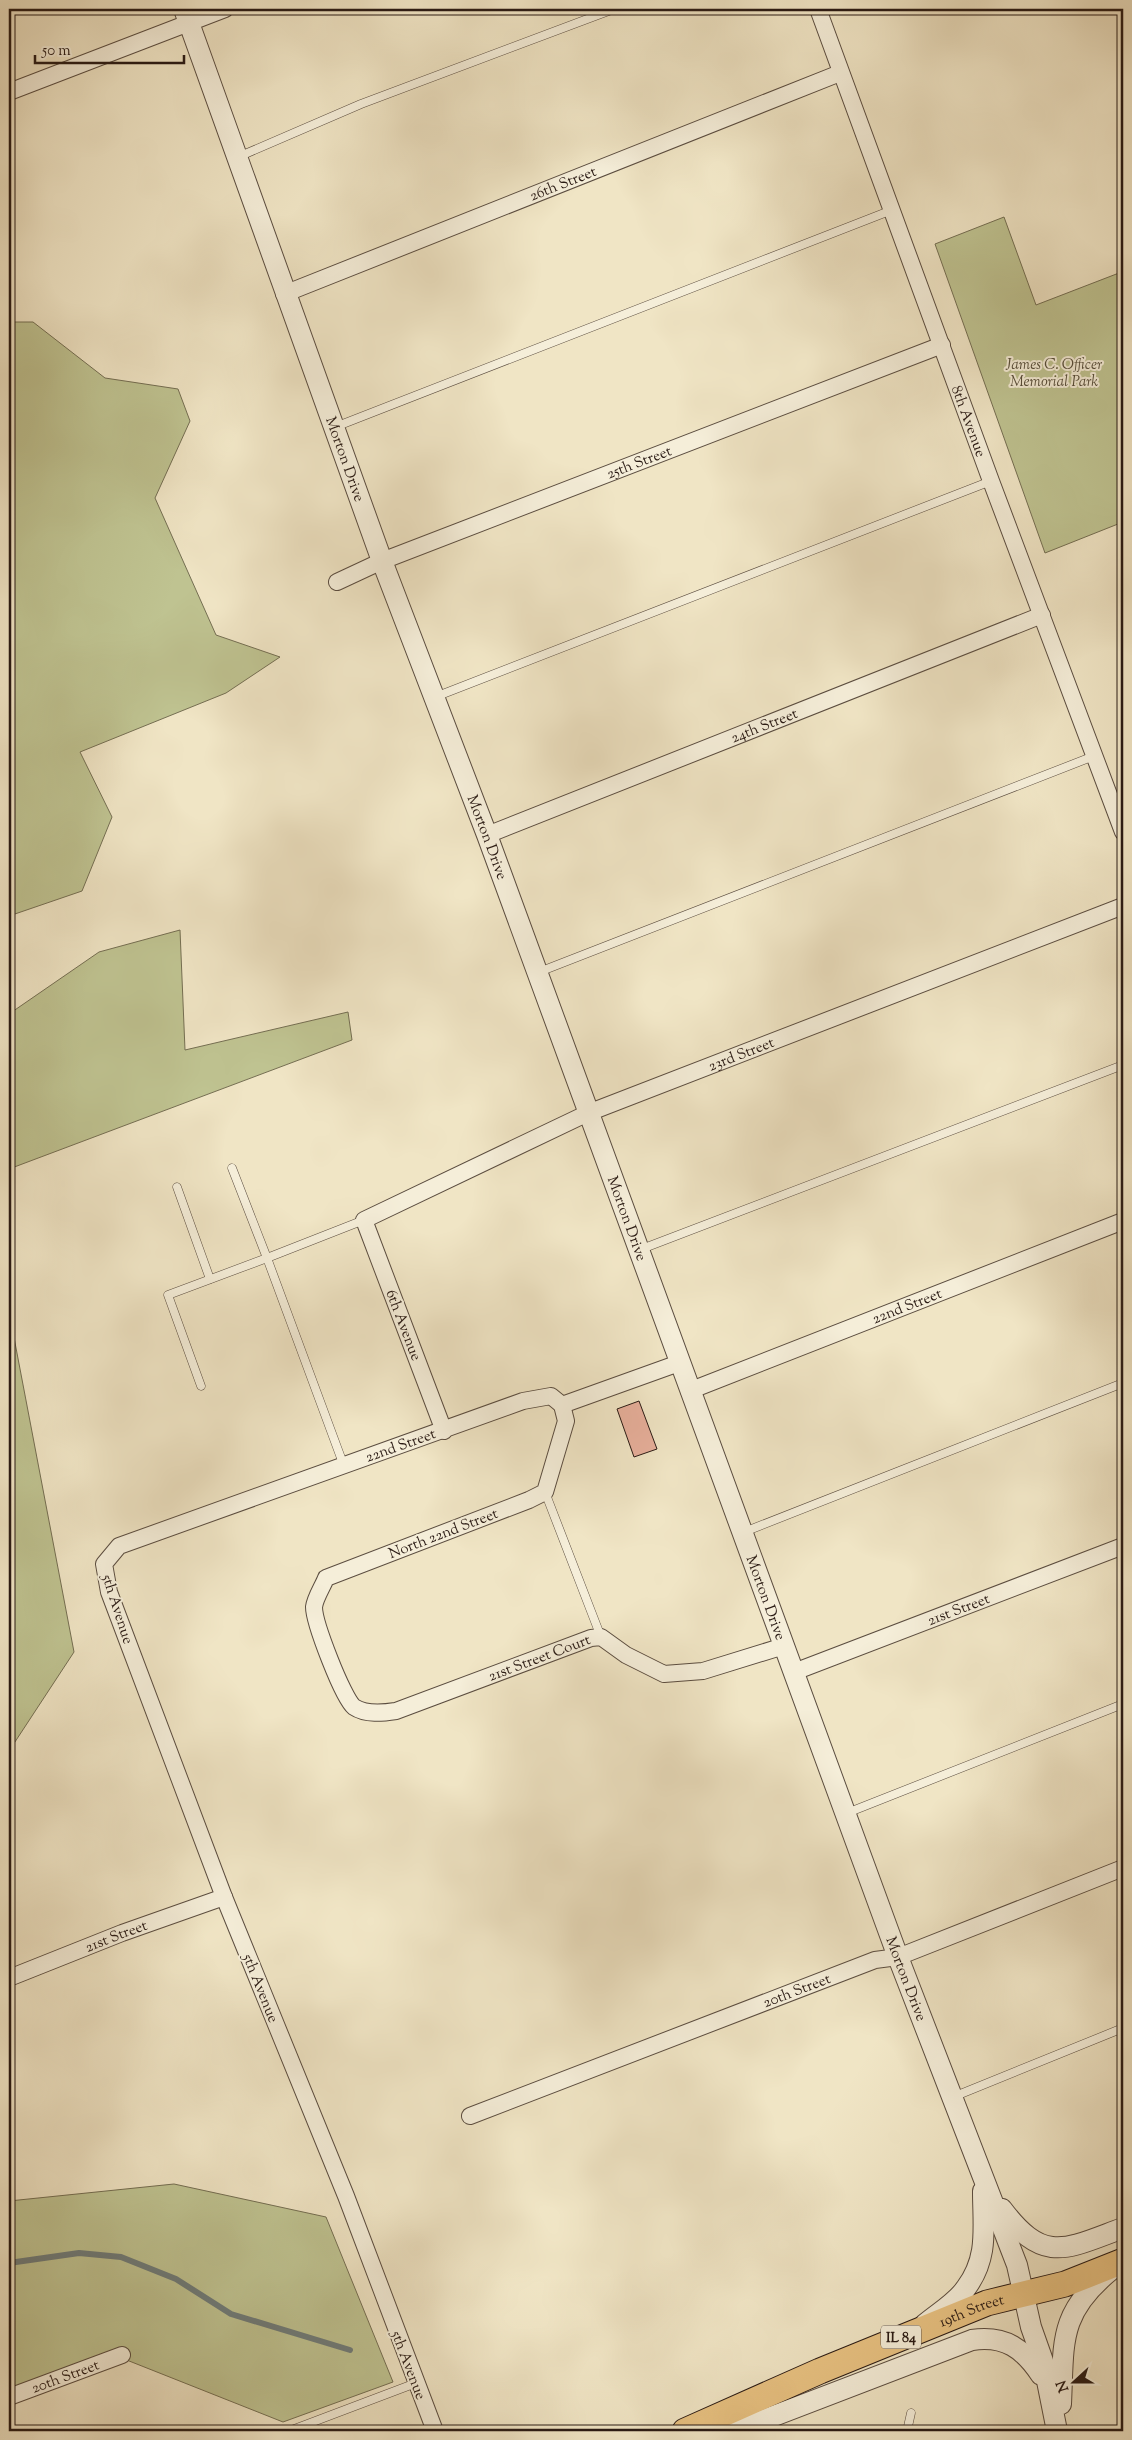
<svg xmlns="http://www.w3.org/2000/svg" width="1132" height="2440" viewBox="0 0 1132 2440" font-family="'Sorts Mill Goudy',serif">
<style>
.green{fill:#bfc391;stroke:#746e52}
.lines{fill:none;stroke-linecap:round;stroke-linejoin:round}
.stream{stroke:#6f7c7a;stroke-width:6}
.building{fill:#e7af9b;stroke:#291a14}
.service-casing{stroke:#5b4d40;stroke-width:9}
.minor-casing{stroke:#5b4d40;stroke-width:18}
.tertiary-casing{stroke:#5b4d40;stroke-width:22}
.primary-casing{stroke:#291a14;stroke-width:27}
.service{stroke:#f5eed9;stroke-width:8}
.minor{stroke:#f5eed9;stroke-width:16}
.tertiary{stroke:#f5eed9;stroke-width:20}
.primary{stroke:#e8c282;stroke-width:25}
.labels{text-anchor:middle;stroke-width:4;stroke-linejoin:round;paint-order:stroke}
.shield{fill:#f5eed9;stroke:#665a4f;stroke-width:1}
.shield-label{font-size:14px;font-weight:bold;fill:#291a14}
.street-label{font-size:15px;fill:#291a14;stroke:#f5eed9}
.park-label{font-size:15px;font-style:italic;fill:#564d3a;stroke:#f5eed9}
</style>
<rect width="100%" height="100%" fill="#f0e5c5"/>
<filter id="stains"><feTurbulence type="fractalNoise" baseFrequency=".004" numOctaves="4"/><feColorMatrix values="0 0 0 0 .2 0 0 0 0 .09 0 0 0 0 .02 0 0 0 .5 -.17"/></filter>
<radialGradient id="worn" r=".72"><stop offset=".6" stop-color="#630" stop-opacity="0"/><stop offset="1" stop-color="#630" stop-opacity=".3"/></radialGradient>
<g class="green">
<polygon points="1004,217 1036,305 1119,273 1123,284 1123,522 1045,553 935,244"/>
<polygon points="9,322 33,322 105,378 178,389 190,421 155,498 216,635 280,657 226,693 80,752 112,817 82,891 9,916"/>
<polygon points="180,930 185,1050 348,1012 352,1040 9,1169 9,1014 99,952"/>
<polygon points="9,1295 12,1327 74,1652 9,1751"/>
<polygon points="174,2184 326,2217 393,2382 283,2422 109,2353 9,2389 9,2201"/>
</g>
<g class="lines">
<polyline class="stream" points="9,2263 79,2253 121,2257 176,2279 231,2314 350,2350"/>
</g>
<polygon class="building" points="639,1401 657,1449 634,1457 617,1409"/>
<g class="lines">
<defs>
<g id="service">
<polyline points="238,157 361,104 614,9"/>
<polyline points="335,427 892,210"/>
<polyline points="435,697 991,481"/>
<polyline points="539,972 1094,756"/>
<polyline points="177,1187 210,1279"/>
<polyline points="639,1250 1123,1065"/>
<polyline points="201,1386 168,1295 267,1258 232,1168"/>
<polyline points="344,1466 267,1258 364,1220"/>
<polyline points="545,1492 601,1637"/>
<polyline points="744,1532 1123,1383"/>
<polyline points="847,1813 1123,1704"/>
<polyline points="953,2097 1123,2028"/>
<polyline points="289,2431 416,2383"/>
<polyline points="907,2431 911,2413"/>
</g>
<g id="minor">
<path id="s1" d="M 818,9 L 991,481 L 1123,832"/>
<polyline points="9,92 225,9"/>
<path id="s2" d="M 284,294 L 840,73"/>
<path id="s3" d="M 337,582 L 382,561 L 942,345"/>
<path id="s4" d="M 487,835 L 1042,615"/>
<path id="s5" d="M 689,1391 L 1123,1221"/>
<path id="s6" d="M 562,1405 L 566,1421 L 545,1492 L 529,1500 L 326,1578 C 323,1586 315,1598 314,1607 C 314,1623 343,1698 354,1707 C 366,1715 383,1713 396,1711 L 591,1638 L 601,1637 L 626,1655 L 664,1674 L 703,1671 L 784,1646"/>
<path id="s7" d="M 444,1431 L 364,1220 L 588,1113 L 1123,906"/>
<path id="s8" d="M 794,1672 L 1123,1546"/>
<path id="s9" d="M 9,1978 L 122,1933 L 224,1897"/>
<path id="s10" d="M 470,2116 L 875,1960 L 898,1957 L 1123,1868"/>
<path id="s11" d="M 9,2397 L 122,2355"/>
<path id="s12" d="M 435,2431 L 346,2196 L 224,1897 L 109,1592 L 104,1564 L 119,1546 L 523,1401 L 551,1396 L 562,1405 L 679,1363"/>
</g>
<g id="tertiary">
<path id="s13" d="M 184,9 L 382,561 L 487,835 L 898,1957 L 1017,2265 L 1031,2327 L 1043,2361 L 1057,2431"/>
<path d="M 1002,2209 C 1044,2265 1066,2249 1123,2228"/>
<path d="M 925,2324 C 938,2313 957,2302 966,2288 C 989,2257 983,2228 983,2191"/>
<path d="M 1061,2404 C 1064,2342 1058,2313 1111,2270"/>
<path d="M 702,2427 L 758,2422 L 972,2340 C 1005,2335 1024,2349 1041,2375"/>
</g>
<g id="primary">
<path id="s14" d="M 685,2431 L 820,2371 L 987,2303 L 1065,2284 L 1123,2261"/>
</g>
</defs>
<use href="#service" class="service-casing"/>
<use href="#minor" class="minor-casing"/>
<use href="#tertiary" class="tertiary-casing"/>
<use href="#primary" class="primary-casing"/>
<use href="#service" class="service"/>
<use href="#minor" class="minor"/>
<use href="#tertiary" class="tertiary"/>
<use href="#primary" class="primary"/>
</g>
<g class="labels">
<rect class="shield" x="881" y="2325.5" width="40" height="23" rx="4"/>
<g class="shield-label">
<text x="901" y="2342">IL 84</text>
</g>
<g class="street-label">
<text dy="5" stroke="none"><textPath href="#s2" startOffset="300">26th Street</textPath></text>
<text dy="5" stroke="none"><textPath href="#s1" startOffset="439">8th Avenue</textPath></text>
<text dy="5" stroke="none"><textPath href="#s13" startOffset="478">Morton Drive</textPath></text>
<text dy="5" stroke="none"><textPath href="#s3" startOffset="325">25th Street</textPath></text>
<text dy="5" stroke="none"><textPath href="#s4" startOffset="298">24th Street</textPath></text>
<text dy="5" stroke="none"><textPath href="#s13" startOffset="882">Morton Drive</textPath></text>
<text dy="5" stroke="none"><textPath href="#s7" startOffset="638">23rd Street</textPath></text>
<text dy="5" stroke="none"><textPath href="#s13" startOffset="1288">Morton Drive</textPath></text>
<text dy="5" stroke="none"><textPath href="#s5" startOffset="234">22nd Street</textPath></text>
<text transform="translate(404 1325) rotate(69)" y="5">6th Avenue</text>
<text dy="5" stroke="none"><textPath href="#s12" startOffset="1251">22nd Street</textPath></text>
<text transform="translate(443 1533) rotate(-21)" y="5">North 22nd Street</text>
<text dy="5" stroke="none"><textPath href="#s13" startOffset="1692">Morton Drive</textPath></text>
<text transform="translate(118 1609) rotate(72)" y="5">5th Avenue</text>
<text dy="5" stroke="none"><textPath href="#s8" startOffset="176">21st Street</textPath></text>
<text dy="5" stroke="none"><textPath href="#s6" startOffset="662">21st Street Court</textPath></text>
<text dy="5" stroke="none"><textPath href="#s9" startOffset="115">21st Street</textPath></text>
<text dy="5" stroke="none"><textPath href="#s13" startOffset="2098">Morton Drive</textPath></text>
<text transform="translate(261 1988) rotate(68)" y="5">5th Avenue</text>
<text dy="5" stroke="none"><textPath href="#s10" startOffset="350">20th Street</textPath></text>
<text dy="5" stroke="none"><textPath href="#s14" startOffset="311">19th Street</textPath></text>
<text transform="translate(409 2365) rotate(69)" y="5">5th Avenue</text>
<text dy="5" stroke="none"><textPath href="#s11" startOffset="60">20th Street</textPath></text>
</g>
<g class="park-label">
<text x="1054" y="369">James C. Officer<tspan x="1054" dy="17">Memorial Park</tspan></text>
</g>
</g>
<rect width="1132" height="2440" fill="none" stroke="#f0e5c5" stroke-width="30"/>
<rect x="10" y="10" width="1112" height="2420" fill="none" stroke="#291a14" stroke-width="2.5"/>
<rect x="15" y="15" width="1102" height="2410" fill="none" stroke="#291a14"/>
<g transform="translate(1074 2382) rotate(249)" stroke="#f5eed9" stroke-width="4" paint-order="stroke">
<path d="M0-4L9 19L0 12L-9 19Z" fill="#291a14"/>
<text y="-8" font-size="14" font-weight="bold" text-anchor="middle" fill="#291a14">N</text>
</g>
<path d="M35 55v8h149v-8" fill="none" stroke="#291a14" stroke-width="2.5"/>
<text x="42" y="55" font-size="15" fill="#291a14" stroke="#f5eed9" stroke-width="4" paint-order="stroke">50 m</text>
<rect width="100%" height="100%" filter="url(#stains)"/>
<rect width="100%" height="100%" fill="url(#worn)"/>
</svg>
